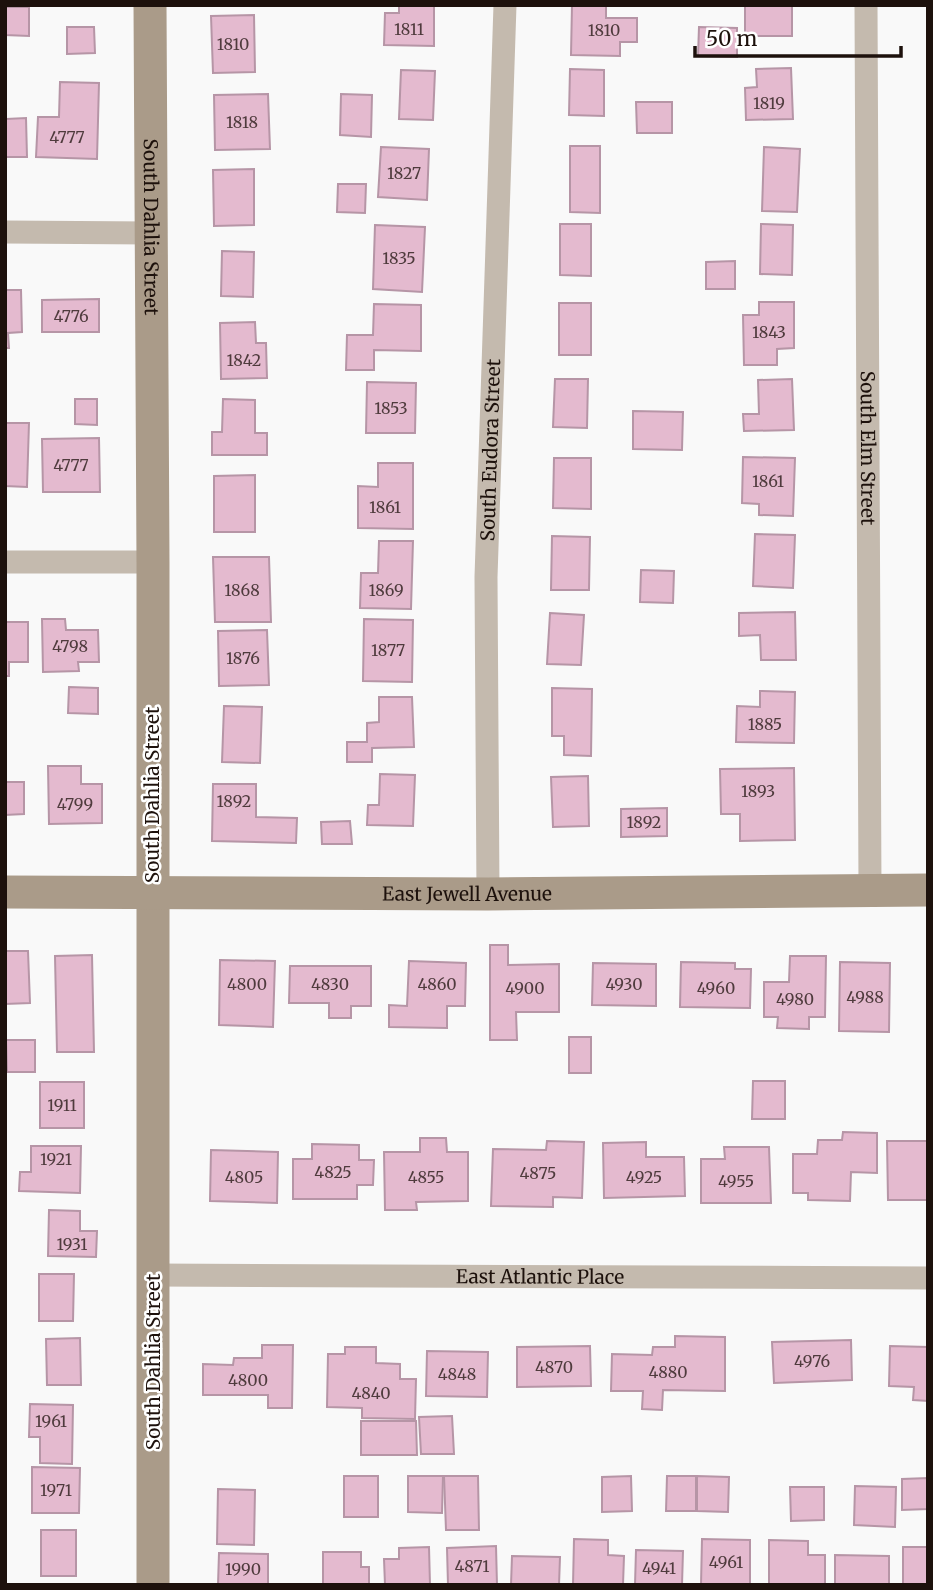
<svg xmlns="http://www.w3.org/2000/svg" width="933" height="1590" viewBox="0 0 933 1590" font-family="Merriweather,serif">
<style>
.building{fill:#e4bacf;stroke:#b695a6;stroke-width:2}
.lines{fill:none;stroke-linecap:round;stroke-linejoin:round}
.street{stroke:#c4baae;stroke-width:23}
.secondary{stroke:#aa9b89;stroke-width:33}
.labels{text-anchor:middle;stroke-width:5;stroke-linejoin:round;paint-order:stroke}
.number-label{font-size:16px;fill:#4f3b3d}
.street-label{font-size:19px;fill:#1d110c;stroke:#fff}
</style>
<rect width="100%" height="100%" fill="#f9f9f9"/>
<g class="building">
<polygon points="399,5 434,5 434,46 384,45 385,13 399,13"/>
<polygon points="572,5 606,5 606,18 637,18 637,42 620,42 620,56 571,55"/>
<rect x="745" y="5" width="47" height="31"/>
<polygon points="5,7 29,7 29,36 5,35"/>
<polygon points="254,15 255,72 213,73 211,16"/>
<polygon points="67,27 94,27 95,53 67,54"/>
<polygon points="699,27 737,28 737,57 698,56"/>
<polygon points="791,68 793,119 746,120 745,88 757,87 756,69"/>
<polygon points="570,69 604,70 604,116 569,115"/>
<polygon points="401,70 435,71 433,120 399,119"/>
<polygon points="60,82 99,83 97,159 36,157 38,117 59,117"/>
<polygon points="268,94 270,149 215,150 214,95"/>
<polygon points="341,94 372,95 371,137 340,135"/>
<polygon points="636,102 672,102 672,133 637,133"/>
<polygon points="5,108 6,119 26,118 27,157 5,157"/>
<polygon points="570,146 600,146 600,213 570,212"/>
<polygon points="381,147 429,149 427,200 378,197"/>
<polygon points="764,147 800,149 797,212 762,211"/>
<polygon points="254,169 254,225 214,226 213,170"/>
<polygon points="338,184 366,184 365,213 337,212"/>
<polygon points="560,224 591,224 591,276 560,275"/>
<polygon points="761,224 793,225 792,275 760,274"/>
<polygon points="375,225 425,227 422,292 373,289"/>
<polygon points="222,251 254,252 253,297 221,296"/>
<polygon points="735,261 735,289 706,289 706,262"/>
<polygon points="5,290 21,290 22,332 8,333 9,348 5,348"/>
<polygon points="99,299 99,332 42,332 42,300"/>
<polygon points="759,302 794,302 794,348 777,349 777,365 744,365 743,315 759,315"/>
<rect x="559" y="303" width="32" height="52"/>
<polygon points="374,304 421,305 421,351 374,350 374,370 346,370 347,335 373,335"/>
<polygon points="255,322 256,343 266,343 267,378 221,379 220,323"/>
<polygon points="555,379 588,379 587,428 553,427"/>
<polygon points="792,379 794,430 744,431 743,414 759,414 758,380"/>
<polygon points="367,382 416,383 415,433 366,433"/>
<polygon points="75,399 97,399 97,425 75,424"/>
<polygon points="223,399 255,400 255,433 267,433 267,455 212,455 212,432 222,432"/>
<polygon points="633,411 683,412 682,450 633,449"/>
<polygon points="5,423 29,423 27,487 5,486"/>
<polygon points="99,438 100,492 43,492 42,439"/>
<polygon points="743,457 795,458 793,516 759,515 759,504 742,503"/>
<polygon points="554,458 591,458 591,509 553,508"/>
<polygon points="378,463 413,463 413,529 358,528 358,486 378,487"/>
<polygon points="255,475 255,532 214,532 214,476"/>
<polygon points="755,534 795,535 793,588 753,586"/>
<polygon points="552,536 590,537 589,590 551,590"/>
<polygon points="379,541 413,541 411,609 360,608 361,573 378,573"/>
<polygon points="213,557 269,557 271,622 215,622"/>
<polygon points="641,570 674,571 673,603 640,602"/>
<polygon points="795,612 796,660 761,660 760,635 739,636 739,613"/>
<polygon points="550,613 584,615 581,665 547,664"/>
<polygon points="42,619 65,619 66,630 98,630 99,662 78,662 79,671 43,672"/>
<polygon points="364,619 413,620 412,682 363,681"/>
<polygon points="5,622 28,622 28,662 9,662 9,676 5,676"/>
<polygon points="267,630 269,685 219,686 218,631"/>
<polygon points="69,687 98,688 98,714 68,713"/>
<polygon points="552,688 592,689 591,756 564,755 564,736 552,736"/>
<polygon points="760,691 795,692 794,743 736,742 737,706 760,707"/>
<polygon points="379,697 412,697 414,747 372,748 372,762 347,762 347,742 367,742 367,723 379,722"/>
<polygon points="224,706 262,707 260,763 222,762"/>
<polygon points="48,766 81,766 81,784 102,784 102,823 49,824"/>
<polygon points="794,768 795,840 740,841 740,814 721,814 720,769"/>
<polygon points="380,774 415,775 413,826 367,825 368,805 379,805"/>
<polygon points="588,776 589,826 553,827 551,777"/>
<polygon points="5,782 24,782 24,814 5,815"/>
<polygon points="213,784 256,784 256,817 297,818 296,843 212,841"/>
<polygon points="667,808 667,836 621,837 621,809"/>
<polygon points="350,821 352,844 322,844 321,822"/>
<polygon points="490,945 508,945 508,965 559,964 559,1012 516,1012 517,1040 490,1040"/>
<polygon points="5,951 28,951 30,1003 5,1004"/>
<polygon points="92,955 94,1052 57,1052 55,956"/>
<polygon points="790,956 826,956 825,1017 809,1017 809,1029 777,1028 778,1017 764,1017 764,982 789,982"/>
<polygon points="220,960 275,961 273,1027 219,1025"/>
<polygon points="409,961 466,963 465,1006 447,1006 447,1028 389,1027 389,1005 407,1006"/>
<polygon points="681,962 735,963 735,969 751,969 750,1008 680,1007"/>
<polygon points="840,962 890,963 889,1032 839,1031"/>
<polygon points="593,963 656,964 656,1006 592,1005"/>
<polygon points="290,966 371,966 371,1006 351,1006 351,1018 329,1018 329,1003 289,1003"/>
<rect x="569" y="1037" width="22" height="36"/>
<polygon points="6,1040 35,1040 35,1072 7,1072"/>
<polygon points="753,1081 785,1081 785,1119 752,1119"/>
<rect x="40" y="1082" width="44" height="46"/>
<polygon points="843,1132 877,1133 877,1173 851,1172 850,1201 808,1200 808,1193 793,1193 793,1154 817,1154 818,1140 842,1140"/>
<polygon points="420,1138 446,1138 447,1152 468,1152 468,1201 416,1202 417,1210 385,1210 384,1152 420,1152"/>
<polygon points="547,1141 584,1142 582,1198 553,1197 553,1207 491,1206 493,1149 546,1150"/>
<polygon points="887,1141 928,1141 928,1200 888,1200"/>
<polygon points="646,1142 646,1157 684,1157 685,1196 604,1198 603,1143"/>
<polygon points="312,1144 359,1145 359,1160 374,1160 373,1185 357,1185 357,1199 293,1199 293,1159 312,1159"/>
<polygon points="31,1146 81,1146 80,1193 19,1191 20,1172 31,1172"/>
<polygon points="724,1147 769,1147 771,1203 701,1203 701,1159 725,1159"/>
<polygon points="211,1150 278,1152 277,1203 210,1201"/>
<polygon points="49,1210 80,1211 80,1231 97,1231 96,1257 48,1256"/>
<polygon points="39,1274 74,1274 73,1321 39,1321"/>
<polygon points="675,1336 725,1337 725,1391 663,1390 662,1410 642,1409 643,1391 611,1391 612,1354 652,1355 653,1347 675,1347"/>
<polygon points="80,1338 81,1385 47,1385 46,1339"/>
<polygon points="851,1340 852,1380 774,1383 772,1342"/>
<polygon points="262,1345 293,1345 292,1408 268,1408 268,1395 203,1395 203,1364 233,1365 234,1358 262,1358"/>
<polygon points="590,1346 591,1386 517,1387 517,1347"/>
<polygon points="890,1346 928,1347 928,1401 913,1400 914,1387 889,1386"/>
<polygon points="345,1347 376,1347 376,1363 400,1364 400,1379 416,1379 415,1419 362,1418 362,1408 327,1407 328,1354 345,1354"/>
<polygon points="427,1351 488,1352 487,1397 426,1396"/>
<polygon points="30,1404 73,1405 72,1464 40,1463 40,1437 29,1437"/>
<polygon points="452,1416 454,1454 421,1454 419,1417"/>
<polygon points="361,1421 416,1421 417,1455 361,1455"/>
<polygon points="32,1467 80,1468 79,1513 32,1513"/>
<rect x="344" y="1476" width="34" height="41"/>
<polygon points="408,1476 443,1476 442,1513 408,1512"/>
<polygon points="444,1476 478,1476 479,1530 446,1530"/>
<polygon points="631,1476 632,1511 602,1512 602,1477"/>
<polygon points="667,1476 696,1476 696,1511 666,1511"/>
<polygon points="697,1476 729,1477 728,1512 697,1511"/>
<polygon points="928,1478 928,1509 902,1510 902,1479"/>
<polygon points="855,1486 896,1487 895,1527 854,1525"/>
<polygon points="790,1487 824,1487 824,1520 791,1521"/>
<polygon points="218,1489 255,1490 254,1545 217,1544"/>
<rect x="41" y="1530" width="35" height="46"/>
<polygon points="574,1539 608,1540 608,1555 624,1556 623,1585 573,1585"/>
<polygon points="702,1539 750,1540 750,1585 701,1585"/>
<polygon points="769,1540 808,1541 808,1555 825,1555 825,1585 769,1585"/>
<polygon points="496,1546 497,1585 448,1585 447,1548"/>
<polygon points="429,1547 430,1585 385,1585 384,1559 399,1559 399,1548"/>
<rect x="903" y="1547" width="25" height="38"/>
<polygon points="636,1550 683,1551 682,1585 635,1585"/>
<polygon points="323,1552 361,1552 361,1567 369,1567 369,1585 323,1585"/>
<polygon points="219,1553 268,1554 268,1585 218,1585"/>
<polygon points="835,1555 889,1556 889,1585 835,1585"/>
<polygon points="512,1556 560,1557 559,1585 511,1585"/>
</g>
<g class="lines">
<g class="street">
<path id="s1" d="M 866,5 L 870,889"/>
<polyline points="5,232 151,233"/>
<polyline points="5,562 153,562"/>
<path id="s2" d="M 488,894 L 486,577 L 505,5"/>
<path id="s3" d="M 152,1275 L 928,1278"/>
</g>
<g class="secondary">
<path id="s4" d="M 150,5 L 153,562 L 153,1585"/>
<path id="s5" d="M 5,892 L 488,894 L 928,890"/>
</g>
</g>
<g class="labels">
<g class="number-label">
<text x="409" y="35">1811</text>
<text x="604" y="36">1810</text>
<text x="233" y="50">1810</text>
<text x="769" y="109">1819</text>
<text x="242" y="128">1818</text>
<text x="67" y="143">4777</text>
<text x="404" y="179">1827</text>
<text x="399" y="264">1835</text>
<text x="71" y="322">4776</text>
<text x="769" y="338">1843</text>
<text x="244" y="366">1842</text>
<text x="391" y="414">1853</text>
<text x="71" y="471">4777</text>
<text x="768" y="487">1861</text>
<text x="385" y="513">1861</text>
<text x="242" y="596">1868</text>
<text x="386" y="596">1869</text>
<text x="70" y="652">4798</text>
<text x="388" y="656">1877</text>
<text x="243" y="664">1876</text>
<text x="765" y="730">1885</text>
<text x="758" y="797">1893</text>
<text x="234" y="807">1892</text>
<text x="75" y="810">4799</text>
<text x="644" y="828">1892</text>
<text x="247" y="990">4800</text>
<text x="330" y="990">4830</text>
<text x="437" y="990">4860</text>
<text x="624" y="990">4930</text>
<text x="525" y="994">4900</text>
<text x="716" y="994">4960</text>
<text x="865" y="1003">4988</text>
<text x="795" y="1005">4980</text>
<text x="62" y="1111">1911</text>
<text x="56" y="1165">1921</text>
<text x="333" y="1178">4825</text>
<text x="538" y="1179">4875</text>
<text x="244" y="1183">4805</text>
<text x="426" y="1183">4855</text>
<text x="644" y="1183">4925</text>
<text x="736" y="1187">4955</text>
<text x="72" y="1250">1931</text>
<text x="812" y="1367">4976</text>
<text x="554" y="1373">4870</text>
<text x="668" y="1378">4880</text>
<text x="457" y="1380">4848</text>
<text x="248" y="1386">4800</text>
<text x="371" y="1399">4840</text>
<text x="51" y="1427">1961</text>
<text x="56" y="1496">1971</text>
<text x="726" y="1568">4961</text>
<text x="472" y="1572">4871</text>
<text x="659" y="1574">4941</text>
<text x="243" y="1575">1990</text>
</g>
<g class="street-label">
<text dy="7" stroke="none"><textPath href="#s4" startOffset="222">South Dahlia Street</textPath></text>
<text dy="7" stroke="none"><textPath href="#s1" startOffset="443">South Elm Street</textPath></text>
<text dy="7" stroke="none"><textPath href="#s2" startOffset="444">South Eudora Street</textPath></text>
<text transform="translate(152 795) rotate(-90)" y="7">South Dahlia Street</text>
<text dy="7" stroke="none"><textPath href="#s5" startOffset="462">East Jewell Avenue</textPath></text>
<text dy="7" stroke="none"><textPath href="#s3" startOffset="388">East Atlantic Place</textPath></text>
<text transform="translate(153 1362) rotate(-90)" y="7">South Dahlia Street</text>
</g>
</g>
<rect width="933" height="1590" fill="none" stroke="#1d110c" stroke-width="14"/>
<path d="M695 46v10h206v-10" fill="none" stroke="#1d110c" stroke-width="3.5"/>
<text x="706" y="46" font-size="21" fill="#1d110c" stroke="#ffffff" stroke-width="5" paint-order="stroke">50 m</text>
</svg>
